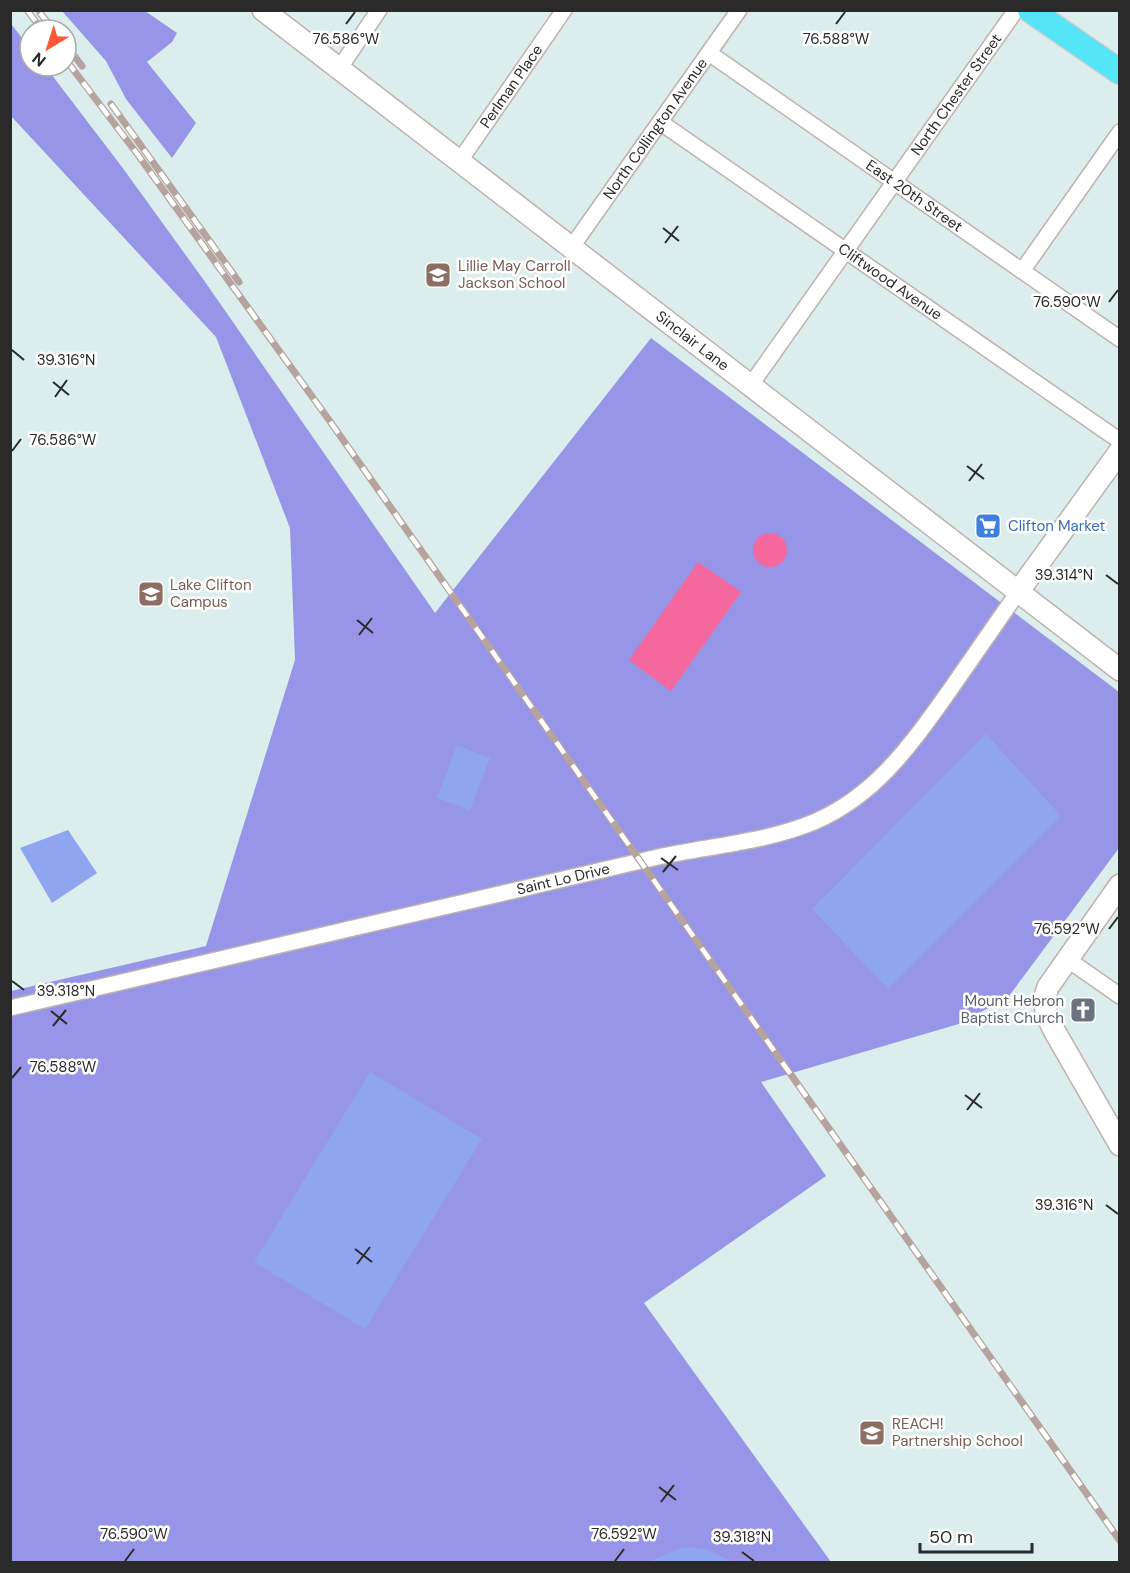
<svg xmlns="http://www.w3.org/2000/svg" width="1130" height="1573" viewBox="0 0 1130 1573" font-family="'DM Sans',sans-serif">
<style>
.green{fill:#9695e7}
.pitch{fill:#90a5ef}
.water{fill:#f5689e}
.lines{fill:none;stroke-linecap:round;stroke-linejoin:round}
.minor-casing{stroke:#bfb2af;stroke-width:18}
.secondary-casing{stroke:#bfb2af;stroke-width:24}
.primary-casing{stroke:#ccc;stroke-width:27}
.minor{stroke:#fff;stroke-width:15}
.secondary{stroke:#fff;stroke-width:21}
.primary{stroke:#55e4f8;stroke-width:24}
.rail-casing{stroke:#b6a39e;stroke-width:7}
.rail{stroke:#fff;stroke-width:4.5;stroke-dasharray:14;stroke-linecap:butt}
.ticks{fill:none;stroke:#2a2a2a;stroke-width:2}
.labels{text-anchor:middle;stroke-width:5;stroke-linejoin:round;paint-order:stroke}
.street-label{font-size:15px;fill:#2a2a2a;stroke:#fff}
.education-label{font-size:15px;fill:#785e54;stroke:#fff;text-anchor:start}
.shop-label{font-size:15px;fill:#366cbe;stroke:#fff;text-anchor:start}
.worship-label{font-size:15px;fill:#5b616d;stroke:#fff;text-anchor:end}
.ticks-label{font-size:15px;text-anchor:middle;fill:#2a2a2a;stroke:#fff;stroke-width:5;stroke-linejoin:round;paint-order:stroke}
</style>
<rect width="100%" height="100%" fill="#dbedec"/>
<g class="green">
<polygon points="62,11 145,11 177,33 172,42 147,62 196,123 172,158 126,99 106,61"/>
<polygon points="11,24 30,48 30,66 45,66 122,167 203,279 435,613 651,338 1119,692 1119,848 1009,996 962,1023 761,1082 826,1176 644,1303 831,1562 11,1562 11,991 206,946 295,660 290,528 216,337 11,116"/>
</g>
<g class="pitch">
<polygon points="986,734 1061,816 888,989 812,909"/>
<polygon points="457,745 490,758 470,810 437,798"/>
<polygon points="68,830 97,873 52,903 20,848"/>
<polygon points="370,1072 482,1139 365,1329 254,1262"/>
<polygon points="692,1547 707,1550 734,1562 649,1562 677,1549"/>
</g>
<g class="water">
<circle cx="770" cy="550" r="17"/>
<polygon points="698,562 741,592 671,691 629,660"/>
</g>
<g class="lines">
<defs>
<g id="minor">
<path id="s1" d="M 709,53 L 1120,339"/>
<polyline points="339,69 379,10"/>
<path id="s2" d="M 660,122 L 1120,441"/>
<path id="s3" d="M 459,162 L 564,10"/>
<path id="s4" d="M 571,248 L 739,10"/>
<polyline points="1022,271 1120,132"/>
<path id="s5" d="M 750,386 L 1016,10"/>
<polyline points="1067,959 1120,996"/>
<path id="s6" d="M 10,1008 L 658,857 C 709,846 766,842 814,822 C 877,795 912,743 950,690 C 973,657 995,625 1018,592"/>
</g>
<g id="secondary">
<path id="s7" d="M 263,10 L 1120,670"/>
<polyline points="1018,592 1120,451"/>
<path d="M 1120,885 L 1048,987 C 1041,1004 1047,1017 1055,1032 L 1120,1145"/>
</g>
<polyline id="primary" points="1030,10 1120,72"/>
</defs>
<use href="#minor" class="minor-casing"/>
<use href="#secondary" class="secondary-casing"/>
<use href="#primary" class="primary-casing"/>
<use href="#minor" class="minor"/>
<use href="#secondary" class="secondary"/>
<use href="#primary" class="primary"/>
<defs>
<g id="rail">
<polyline points="27,10 42,30"/>
<polyline points="40,13 54,30"/>
<polyline points="66,45 82,66"/>
<polyline points="66,60 138,155 329,420 1120,1541"/>
<polyline points="111,104 239,282"/>
</g>
</defs>
<use href="#rail" class="rail-casing"/>
<use href="#rail" class="rail"/>
</g>
<path class="ticks" d="M 346,24 L 355,12M 836,24 L 845,12M 663,228 L 679,241M 665,243 L 678,226M 1109,302 L 1118,290M 12,350 L 24,360M 53,382 L 69,395M 55,397 L 67,380M 12,451 L 21,439M 967,466 L 984,479M 969,481 L 982,464M 1106,575 L 1118,584M 357,620 L 373,633M 359,635 L 372,618M 661,858 L 678,870M 663,872 L 676,856M 1109,929 L 1118,917M 12,981 L 24,990M 51,1011 L 67,1024M 53,1026 L 66,1010M 12,1078 L 21,1067M 965,1095 L 982,1108M 967,1110 L 980,1093M 1106,1205 L 1118,1214M 355,1249 L 372,1262M 357,1264 L 370,1247M 659,1487 L 676,1500M 661,1502 L 674,1485M 742,1552 L 754,1561M 125,1561 L 134,1549M 615,1561 L 624,1549"/>
<defs>
<symbol id="school-square" viewBox="-11 -11 22 22"><rect x="-9" y="-9" width="18" height="18" rx="4" fill="#8d6e63" stroke="#fff"/><path d="M0-5L7-2L0 1L-7-2ZM-4 1L0 2.5L4 1V4Q0 6-4 4Z" fill="#fff"/></symbol>
<symbol id="supermarket-square" viewBox="-11 -11 22 22"><rect x="-9" y="-9" width="18" height="18" rx="4" fill="#3f7fe0" stroke="#fff"/><path d="M-6-5.5h2.5l.6 2H6L4.5 2H-2.5L-4.4-4H-6ZM-1.5 3.2a1.3 1.3 0 1 0 .1 0ZM3 3.2a1.3 1.3 0 1 0 .1 0Z" fill="#fff"/></symbol>
<symbol id="church-square" viewBox="-11 -11 22 22"><rect x="-9" y="-9" width="18" height="18" rx="4" fill="#6b7280" stroke="#fff"/><path d="M-1.2-6h2.4v3.5h3.3v2.4h-3.3V6h-2.4V-.1h-3.3v-2.4h3.3Z" fill="#fff"/></symbol>
</defs>
<g fill-rule="evenodd">
<use href="#school-square" x="423" y="260" width="30" height="30"/>
<use href="#supermarket-square" x="973" y="511" width="30" height="30"/>
<use href="#school-square" x="136" y="579" width="30" height="30"/>
<use href="#church-square" x="1068" y="995" width="30" height="30"/>
<use href="#school-square" x="857" y="1418" width="30" height="30"/>
</g>
<g class="labels">
<g class="street-label">
<text dy="5" stroke="none"><textPath href="#s3" startOffset="92">Perlman Place</textPath></text>
<text dy="5" stroke="none"><textPath href="#s5" startOffset="357">North Chester Street</textPath></text>
<text dy="5" stroke="none"><textPath href="#s4" startOffset="146">North Collington Avenue</textPath></text>
<text dy="5" stroke="none"><textPath href="#s1" startOffset="250">East 20th Street</textPath></text>
<text dy="5" stroke="none"><textPath href="#s2" startOffset="280">Cliftwood Avenue</textPath></text>
<text dy="5" stroke="none"><textPath href="#s7" startOffset="542">Sinclair Lane</textPath></text>
<text dy="5" stroke="none"><textPath href="#s6" startOffset="568">Saint Lo Drive</textPath></text>
</g>
<g class="education-label">
<text x="458" y="271">Lillie May Carroll<tspan x="458" dy="17">Jackson School</tspan></text>
<text x="170" y="590">Lake Clifton<tspan x="170" dy="17">Campus</tspan></text>
<text x="892" y="1429">REACH!<tspan x="892" dy="17">Partnership School</tspan></text>
</g>
<g class="shop-label">
<text x="1008" y="531">Clifton Market</text>
</g>
<g class="worship-label">
<text x="1064" y="1006">Mount Hebron<tspan x="1064" dy="17">Baptist Church</tspan></text>
</g>
</g>
<g class="ticks-label">
<text x="346" y="44">76.586°W</text>
<text x="836" y="44">76.588°W</text>
<text x="1067" y="307">76.590°W</text>
<text x="66" y="365">39.316°N</text>
<text x="63" y="445">76.586°W</text>
<text x="1064" y="580">39.314°N</text>
<text x="1067" y="934">76.592°W</text>
<text x="66" y="996">39.318°N</text>
<text x="63" y="1072">76.588°W</text>
<text x="1064" y="1210">39.316°N</text>
<text x="134" y="1539">76.590°W</text>
<text x="624" y="1539">76.592°W</text>
<text x="742" y="1542">39.318°N</text>
</g>
<rect width="1130" height="1573" fill="none" stroke="#2a2a2a" stroke-width="24"/>
<g transform="translate(48 48) rotate(218)"><circle r="28" fill="#ffffff" stroke="#aaaaaa" stroke-width="1.5"/>
<path d="M0-4.5L10 22L0 15L-10 22Z" fill="#ff5836"/>
<text y="-9" font-size="16" font-weight="bold" text-anchor="middle" fill="#2a2a2a">N</text>
</g>
<path d="M920 1543v9h112v-9" fill="none" stroke="#2a2a2a" stroke-width="3"/>
<text x="929" y="1543" font-size="18" fill="#2a2a2a" stroke="#ffffff" stroke-width="4.5" paint-order="stroke">50 m</text>
</svg>
